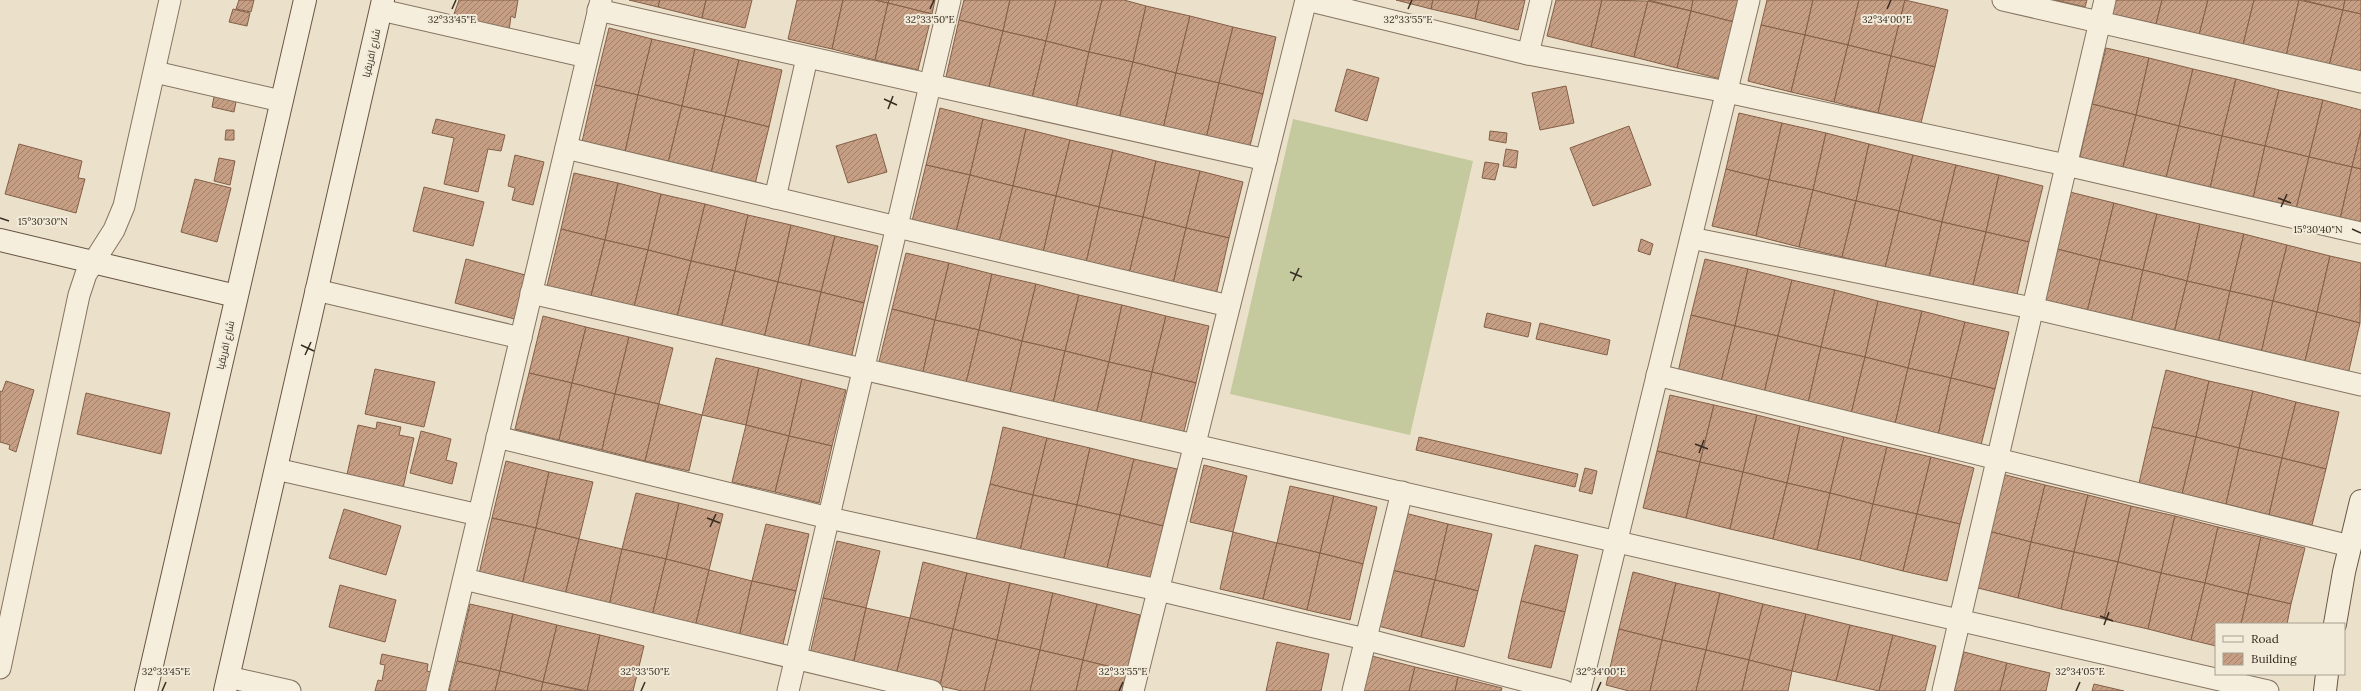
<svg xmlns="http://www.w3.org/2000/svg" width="2361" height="691" viewBox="0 0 2361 691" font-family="Lora,Cairo,serif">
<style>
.pitch{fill:#c4c99e}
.building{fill:url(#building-hatch);stroke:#845f48}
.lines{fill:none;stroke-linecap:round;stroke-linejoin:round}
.street-casing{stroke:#867460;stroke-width:23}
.secondary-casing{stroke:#685543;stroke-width:24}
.street{stroke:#f6eedd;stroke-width:21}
.secondary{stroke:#f6eedd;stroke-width:22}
.ticks{fill:none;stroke:#382c22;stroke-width:1.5}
.labels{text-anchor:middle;stroke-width:4;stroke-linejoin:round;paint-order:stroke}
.street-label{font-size:10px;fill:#382c22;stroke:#f3ebd9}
.ticks-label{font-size:10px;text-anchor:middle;fill:#382c22;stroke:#f3ebd9;stroke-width:4;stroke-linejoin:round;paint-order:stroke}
</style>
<defs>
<pattern id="building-hatch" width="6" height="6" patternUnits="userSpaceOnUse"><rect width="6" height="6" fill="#c69e83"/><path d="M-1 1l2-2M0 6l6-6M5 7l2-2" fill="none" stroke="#a2816b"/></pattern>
</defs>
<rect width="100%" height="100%" fill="#ebe1ca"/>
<polygon class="pitch" points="1293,119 1473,161 1410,435 1230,394"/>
<g class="building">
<polygon points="239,0 254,0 251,12 236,9"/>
<polygon points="459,0 518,0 515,18 511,16 509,31 457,20 458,15 454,14"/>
<polygon points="629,0 660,0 658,7"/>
<polygon points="660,0 706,0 702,18 658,7"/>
<polygon points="706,0 752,0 745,28 702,18"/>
<polygon points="797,0 843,0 832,49 788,39"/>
<polygon points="843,0 875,0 888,3 875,60 832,49"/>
<polygon points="875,0 889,0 888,3"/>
<polygon points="889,0 935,0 932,14 888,3"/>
<polygon points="964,0 1010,0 1003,31 959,20"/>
<polygon points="1010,0 1056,0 1046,41 1003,31"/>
<polygon points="1056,0 1102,0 1089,52 1046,41"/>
<polygon points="1102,0 1124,0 1146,6 1133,62 1089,52"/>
<polygon points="1396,0 1433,0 1431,9"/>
<polygon points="1433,0 1479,0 1475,19 1431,9"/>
<polygon points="1479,0 1525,0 1518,30 1475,19"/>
<polygon points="1556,0 1602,0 1591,47 1547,36"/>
<polygon points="1602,0 1648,1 1634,57 1591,47"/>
<polygon points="1648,0 1693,0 1691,11"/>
<polygon points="1693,0 1739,0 1734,22 1691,11"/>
<polygon points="1767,0 1813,0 1805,35 1761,25"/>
<polygon points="1813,0 1859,0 1848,45 1805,35"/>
<polygon points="1859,0 1905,0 1891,56 1848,45"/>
<polygon points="1905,0 1948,10 1935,67 1891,56"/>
<polygon points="2055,0 2087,0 2085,7"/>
<polygon points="2116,0 2162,0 2156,24 2112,14"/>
<polygon points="2162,0 2208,0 2199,35 2156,24"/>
<polygon points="2208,0 2254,0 2243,45 2199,35"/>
<polygon points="2254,0 2299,0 2286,56 2243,45"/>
<polygon points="2299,0 2343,10 2329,66 2286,56"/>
<polygon points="2303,0 2345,0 2343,10"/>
<polygon points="2345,0 2361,0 2361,14 2343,10"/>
<polygon points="1648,1 1691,11 1677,68 1634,57"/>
<polygon points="888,3 932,14 918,70 875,60"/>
<polygon points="1146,6 1190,16 1176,73 1133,62"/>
<polygon points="233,9 250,13 247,26 229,22"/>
<polygon points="2343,10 2361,14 2361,74 2329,66"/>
<polygon points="1691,11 1734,22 1721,79 1677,68"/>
<polygon points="1190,16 1233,27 1219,83 1176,73"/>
<polygon points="959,20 1003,31 989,87 946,77"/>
<polygon points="1761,25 1805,35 1791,92 1748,81"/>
<polygon points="1233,27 1276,37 1263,94 1219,83"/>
<polygon points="609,28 652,39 638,95 595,85"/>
<polygon points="1003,31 1046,41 1032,98 989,87"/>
<polygon points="1805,35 1848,45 1834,102 1791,92"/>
<polygon points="652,39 695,49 682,106 638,95"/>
<polygon points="1046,41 1089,52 1076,108 1032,98"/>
<polygon points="1848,45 1891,56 1878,113 1834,102"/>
<polygon points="2106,48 2149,58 2136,115 2092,104"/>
<polygon points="695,49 739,60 725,116 682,106"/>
<polygon points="1089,52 1133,62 1119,119 1076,108"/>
<polygon points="1891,56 1935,67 1921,123 1878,113"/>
<polygon points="2149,58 2193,69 2179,126 2136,115"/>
<polygon points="739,60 782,70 769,127 725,116"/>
<polygon points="1133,62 1176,73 1163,129 1119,119"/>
<polygon points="1347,69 1379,78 1367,121 1335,111"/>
<polygon points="2193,69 2236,79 2222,136 2179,126"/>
<polygon points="1176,73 1219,83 1206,139 1163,129"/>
<polygon points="2236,79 2279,90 2265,146 2222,136"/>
<polygon points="1219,83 1263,94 1249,150 1206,139"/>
<polygon points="595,85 638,95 625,152 582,142"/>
<polygon points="1566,86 1574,123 1540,130 1532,93"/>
<polygon points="2279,90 2323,100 2309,157 2265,146"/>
<polygon points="215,92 237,97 234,112 212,107"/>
<polygon points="638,95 682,106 668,163 625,152"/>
<polygon points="2323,100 2361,110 2361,131 2352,167 2309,157"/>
<polygon points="2092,104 2136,115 2122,171 2079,161"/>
<polygon points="682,106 725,116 711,173 668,163"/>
<polygon points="940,108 983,119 970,175 926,165"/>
<polygon points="1739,113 1782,123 1769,180 1726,169"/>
<polygon points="2136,115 2179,126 2165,182 2122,171"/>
<polygon points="725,116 769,127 755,184 711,173"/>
<polygon points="436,119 505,135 501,151 488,149 478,192 444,184 454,138 432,133"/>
<polygon points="983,119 1026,129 1013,186 970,175"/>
<polygon points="1782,123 1826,133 1813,190 1769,180"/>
<polygon points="1629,126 1651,185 1593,206 1570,148"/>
<polygon points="2179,126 2222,136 2209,193 2165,182"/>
<polygon points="1026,129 1070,140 1056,196 1013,186"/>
<polygon points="226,130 234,130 234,140 225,140"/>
<polygon points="1490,131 1507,133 1506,143 1489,140"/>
<polygon points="2361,131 2361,169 2352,167"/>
<polygon points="1826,133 1869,144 1856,201 1813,190"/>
<polygon points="876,134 887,172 848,183 836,146"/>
<polygon points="2222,136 2265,146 2252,203 2209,193"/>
<polygon points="1070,140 1113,150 1099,207 1056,196"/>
<polygon points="19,144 82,161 78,178 85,179 76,213 5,194"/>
<polygon points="1869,144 1913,155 1899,211 1856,201"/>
<polygon points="2265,146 2309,157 2295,213 2252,203"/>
<polygon points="1506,149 1518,151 1516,168 1503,166"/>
<polygon points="1113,150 1156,161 1143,217 1099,207"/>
<polygon points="515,155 544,162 533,205 512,200 515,188 508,186"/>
<polygon points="1913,155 1956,165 1942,222 1899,211"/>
<polygon points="2309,157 2352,167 2339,224 2295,213"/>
<polygon points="219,158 235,161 230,185 214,181"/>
<polygon points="1156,161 1200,171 1186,228 1143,217"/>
<polygon points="1485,162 1499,164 1495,180 1482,178"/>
<polygon points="926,165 970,175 956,232 912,221"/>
<polygon points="1956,165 1999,175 1986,232 1942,222"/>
<polygon points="2352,167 2361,169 2361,229 2339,224"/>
<polygon points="1726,169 1769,180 1756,236 1712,226"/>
<polygon points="1200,171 1243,182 1229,238 1186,228"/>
<polygon points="574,173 618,183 605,240 561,229"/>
<polygon points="970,175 1013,186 999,242 956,232"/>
<polygon points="1999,175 2043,186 2029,242 1986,232"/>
<polygon points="195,179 231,188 217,242 181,232"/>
<polygon points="1769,180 1813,190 1799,247 1756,236"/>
<polygon points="618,183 661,194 648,250 605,240"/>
<polygon points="1013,186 1056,196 1043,253 999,242"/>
<polygon points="424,187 484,202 473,246 413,231"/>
<polygon points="1813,190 1856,201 1842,257 1799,247"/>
<polygon points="2070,192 2114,203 2100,260 2057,249"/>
<polygon points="661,194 705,204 691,261 648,250"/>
<polygon points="1056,196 1099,207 1086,263 1043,253"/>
<polygon points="1856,201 1899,211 1885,268 1842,257"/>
<polygon points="2114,203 2157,214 2143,270 2100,260"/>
<polygon points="705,204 748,215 735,271 691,261"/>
<polygon points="1099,207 1143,217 1129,274 1086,263"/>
<polygon points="1899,211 1942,222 1929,278 1885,268"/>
<polygon points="2157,214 2200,224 2187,281 2143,270"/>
<polygon points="748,215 791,225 778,282 735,271"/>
<polygon points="1143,217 1186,228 1173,284 1129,274"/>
<polygon points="1942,222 1986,232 1972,289 1929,278"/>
<polygon points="2200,224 2244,234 2230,291 2187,281"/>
<polygon points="791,225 835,236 821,292 778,282"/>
<polygon points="1186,228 1229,238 1216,295 1173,284"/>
<polygon points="561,229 605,240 591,296 547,286"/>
<polygon points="1986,232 2029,242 2016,299 1972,289"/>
<polygon points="2244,234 2287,245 2273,301 2230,291"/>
<polygon points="835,236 878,246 864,303 821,292"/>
<polygon points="1641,239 1653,244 1650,255 1638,251"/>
<polygon points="605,240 648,250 634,307 591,296"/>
<polygon points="2287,245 2330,256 2317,312 2273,301"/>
<polygon points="2057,249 2100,260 2086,316 2043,306"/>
<polygon points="648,250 691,261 677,317 634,307"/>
<polygon points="906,253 949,263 935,320 892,309"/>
<polygon points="2330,256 2361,263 2360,323 2317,312"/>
<polygon points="466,259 529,276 518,320 455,303"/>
<polygon points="1705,259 1748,269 1735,326 1691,315"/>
<polygon points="2100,260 2143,270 2130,327 2086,316"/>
<polygon points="691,261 735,271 721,328 677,317"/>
<polygon points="949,263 992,274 979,330 935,320"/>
<polygon points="1748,269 1792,280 1778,336 1735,326"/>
<polygon points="2143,270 2187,281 2173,337 2130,327"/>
<polygon points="735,271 778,282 764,338 721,328"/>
<polygon points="992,274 1036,284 1022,341 979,330"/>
<polygon points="1792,280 1835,290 1821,347 1778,336"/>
<polygon points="2187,281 2230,291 2217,348 2173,337"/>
<polygon points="778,282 821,292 808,349 764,338"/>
<polygon points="1036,284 1079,295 1065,351 1022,341"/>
<polygon points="1835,290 1878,301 1865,357 1821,347"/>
<polygon points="2230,291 2273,301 2260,358 2217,348"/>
<polygon points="821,292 864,303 851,359 808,349"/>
<polygon points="1079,295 1122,305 1109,362 1065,351"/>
<polygon points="1878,301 1922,311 1908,368 1865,357"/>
<polygon points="2273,301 2317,312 2303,369 2260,358"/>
<polygon points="1122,305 1166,316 1152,372 1109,362"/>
<polygon points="892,309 935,320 922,376 878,366"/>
<polygon points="1922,311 1965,322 1951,378 1908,368"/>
<polygon points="2317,312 2360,323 2347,379 2303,369"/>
<polygon points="1487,313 1531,323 1528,337 1484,327"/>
<polygon points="1691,315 1735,326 1721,382 1678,372"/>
<polygon points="543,316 586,327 572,383 529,373"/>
<polygon points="1166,316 1209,326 1196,383 1152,372"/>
<polygon points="935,320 979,330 965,387 922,376"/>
<polygon points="1965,322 2009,332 1995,389 1951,378"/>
<polygon points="1540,323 1610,340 1607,355 1536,339"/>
<polygon points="1735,326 1778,336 1764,393 1721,382"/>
<polygon points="586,327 629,337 615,394 572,383"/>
<polygon points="979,330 1022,341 1009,397 965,387"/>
<polygon points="1778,336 1821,347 1808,403 1764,393"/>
<polygon points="629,337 673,348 659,404 615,394"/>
<polygon points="1022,341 1065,351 1052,408 1009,397"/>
<polygon points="1821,347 1865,357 1851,414 1808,403"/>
<polygon points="1065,351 1109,362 1095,418 1052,408"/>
<polygon points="1865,357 1908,368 1895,424 1851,414"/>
<polygon points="716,358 759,368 746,425 702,415"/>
<polygon points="1109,362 1152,372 1139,429 1095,418"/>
<polygon points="759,368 802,379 789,436 746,425"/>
<polygon points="1908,368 1951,378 1938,435 1895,424"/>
<polygon points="375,369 435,382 424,427 365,414"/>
<polygon points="2166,370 2209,381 2196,437 2152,427"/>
<polygon points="1152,372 1196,383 1182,439 1139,429"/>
<polygon points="529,373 572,383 559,440 515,429"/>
<polygon points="1951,378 1995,389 1981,445 1938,435"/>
<polygon points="802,379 846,390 832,446 789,436"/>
<polygon points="6,381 34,390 16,452 9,449 10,445 0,442 0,391 2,392"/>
<polygon points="2209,381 2253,391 2239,448 2196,437"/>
<polygon points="572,383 615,394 602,450 559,440"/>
<polygon points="2253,391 2296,402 2282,458 2239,448"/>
<polygon points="86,393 170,413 161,454 77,434"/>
<polygon points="615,394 659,404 645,461 602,450"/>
<polygon points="1670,395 1714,405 1700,462 1657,451"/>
<polygon points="2296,402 2339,412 2326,469 2282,458"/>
<polygon points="659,404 702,415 689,471 645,461"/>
<polygon points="1714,405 1757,415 1743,472 1700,462"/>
<polygon points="1757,415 1800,426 1787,483 1743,472"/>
<polygon points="377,422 401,427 399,435 414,438 402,493 346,479 358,425 376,429"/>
<polygon points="746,425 789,436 775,492 732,482"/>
<polygon points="1800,426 1844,437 1830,493 1787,483"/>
<polygon points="1003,427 1047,438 1033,495 990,484"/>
<polygon points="2152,427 2196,437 2182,494 2139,483"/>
<polygon points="421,431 451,439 446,460 457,463 452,484 410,473"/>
<polygon points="789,436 832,446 819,503 775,492"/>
<polygon points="1419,437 1578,474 1575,487 1416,450"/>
<polygon points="1844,437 1887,447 1873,504 1830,493"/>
<polygon points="2196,437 2239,448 2226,504 2182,494"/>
<polygon points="1047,438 1090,448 1077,505 1033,495"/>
<polygon points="1887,447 1931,457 1917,514 1873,504"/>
<polygon points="1090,448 1134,459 1120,515 1077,505"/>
<polygon points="2239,448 2282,458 2269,515 2226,504"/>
<polygon points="1657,451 1700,462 1686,518 1643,508"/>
<polygon points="1931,457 1974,468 1960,524 1917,514"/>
<polygon points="2282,458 2326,469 2312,525 2269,515"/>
<polygon points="1134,459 1177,469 1163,526 1120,515"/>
<polygon points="506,461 549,472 536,528 492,518"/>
<polygon points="1700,462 1743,472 1730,529 1686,518"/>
<polygon points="1204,465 1247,476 1233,532 1190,522"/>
<polygon points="1585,468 1597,471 1592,494 1579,491"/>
<polygon points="549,472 593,482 579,539 536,528"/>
<polygon points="1743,472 1787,483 1773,539 1730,529"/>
<polygon points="2002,474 2045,485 2031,542 1988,531"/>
<polygon points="1787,483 1830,493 1817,550 1773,539"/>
<polygon points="990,484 1033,495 1020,551 976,540"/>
<polygon points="2045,485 2088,495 2074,552 2031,542"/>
<polygon points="1290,486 1334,496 1320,553 1277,543"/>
<polygon points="636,493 679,503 666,559 622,549"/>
<polygon points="1830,493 1873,504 1860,560 1817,550"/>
<polygon points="1033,495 1077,505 1063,562 1020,551"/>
<polygon points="2088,495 2131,506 2118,562 2074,552"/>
<polygon points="1334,496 1377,507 1363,564 1320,553"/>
<polygon points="679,503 723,514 709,570 666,559"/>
<polygon points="1873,504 1917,514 1903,571 1860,560"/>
<polygon points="1077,505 1120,515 1106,572 1063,562"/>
<polygon points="2131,506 2175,516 2161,573 2118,562"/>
<polygon points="344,509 401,526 386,575 329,558"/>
<polygon points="1405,513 1448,524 1435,580 1391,570"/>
<polygon points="1917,514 1960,524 1947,581 1903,571"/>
<polygon points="1120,515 1163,526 1150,582 1106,572"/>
<polygon points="2175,516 2218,527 2205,583 2161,573"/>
<polygon points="492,518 536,528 522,585 479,574"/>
<polygon points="766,524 809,534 796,591 752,581"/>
<polygon points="1448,524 1492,534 1478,591 1435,580"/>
<polygon points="2218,527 2261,537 2248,594 2205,583"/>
<polygon points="536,528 579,539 565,595 522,585"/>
<polygon points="1988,531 2031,542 2018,598 1974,587"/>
<polygon points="1233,532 1277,543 1263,599 1220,589"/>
<polygon points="2261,537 2305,548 2291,604 2248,594"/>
<polygon points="579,539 622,549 609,606 565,595"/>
<polygon points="837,541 880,551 866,608 823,598"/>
<polygon points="2031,542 2074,552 2061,609 2018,598"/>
<polygon points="1277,543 1320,553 1307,610 1263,599"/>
<polygon points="1535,545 1578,555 1565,612 1521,601"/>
<polygon points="622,549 666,559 652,616 609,606"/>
<polygon points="2074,552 2118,562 2104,619 2061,609"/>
<polygon points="1320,553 1363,564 1350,620 1307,610"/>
<polygon points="666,559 709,570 695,627 652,616"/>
<polygon points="923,562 967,573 953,629 910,618"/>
<polygon points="2118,562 2161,573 2148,629 2104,619"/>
<polygon points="709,570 752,581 739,637 695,627"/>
<polygon points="1391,570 1435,580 1421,637 1378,626"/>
<polygon points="1633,572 1676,583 1662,640 1619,629"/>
<polygon points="967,573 1010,583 997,640 953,629"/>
<polygon points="2161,573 2205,583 2191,640 2148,629"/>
<polygon points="1435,580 1478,591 1464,647 1421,637"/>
<polygon points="752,581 796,591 782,648 739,637"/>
<polygon points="1010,583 1053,593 1040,650 997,640"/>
<polygon points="1676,583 1720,593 1706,650 1662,640"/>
<polygon points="2205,583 2248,594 2241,624 2216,624 2216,646 2191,640"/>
<polygon points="340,585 396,600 385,642 329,627"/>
<polygon points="1053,593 1097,604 1083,660 1040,650"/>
<polygon points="1720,593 1763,604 1749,660 1706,650"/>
<polygon points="2248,594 2291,604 2287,624 2241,624"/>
<polygon points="823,598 866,608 853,665 810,654"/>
<polygon points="1521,601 1565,612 1551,668 1508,658"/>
<polygon points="470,604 513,614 500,671 457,661"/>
<polygon points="1097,604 1140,615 1127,671 1083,660"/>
<polygon points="1763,604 1806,614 1792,671 1749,660"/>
<polygon points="866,608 910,618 896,675 853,665"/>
<polygon points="513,614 557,625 543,682 500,671"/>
<polygon points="1806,614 1850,625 1836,681 1792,671"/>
<polygon points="910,618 953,629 940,686 896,675"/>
<polygon points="557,625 600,635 587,691 543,682"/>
<polygon points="1850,625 1893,635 1879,691 1836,681"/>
<polygon points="953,629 997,640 984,691 962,691 940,686"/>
<polygon points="1619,629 1662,640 1650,691 1629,691 1606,685"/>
<polygon points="600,635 644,646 633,691 587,691"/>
<polygon points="1893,635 1936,646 1925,691 1879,691"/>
<polygon points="997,640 1040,650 1030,691 984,691"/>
<polygon points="1662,640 1706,650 1696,691 1650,691"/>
<polygon points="1277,642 1329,654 1321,691 1266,691"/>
<polygon points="1040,650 1083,660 1076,691 1030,691"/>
<polygon points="1706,650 1749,660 1742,691 1696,691"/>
<polygon points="1964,652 2007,663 2000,691 1954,691"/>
<polygon points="382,654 428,664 427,671 439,674 436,691 375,691 378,680 382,681 385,665 380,664"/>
<polygon points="1372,656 1415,667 1409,691 1363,691"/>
<polygon points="1083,660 1127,671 1122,691 1076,691"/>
<polygon points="1749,660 1792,671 1788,691 1742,691"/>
<polygon points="457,661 500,671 495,691 449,691"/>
<polygon points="2007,663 2050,673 2046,691 2000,691"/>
<polygon points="1415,667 1458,677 1455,691 1409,691"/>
<polygon points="500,671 543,682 541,691 495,691"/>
<polygon points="1458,677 1502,688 1501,691 1455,691"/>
<polygon points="543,682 583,691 541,691"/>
<polygon points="2094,684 2124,691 2092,691"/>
</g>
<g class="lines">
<defs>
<g id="street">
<polyline points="1307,0 1528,54 1727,92 2066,165 2361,233"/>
<polyline points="2003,0 2361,82"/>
<polyline points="381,10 587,57"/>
<polyline points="598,10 1266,160"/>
<polyline points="1528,54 1541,0"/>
<polyline points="155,72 281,101"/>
<polyline points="566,148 1229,306"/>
<polyline points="775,198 807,58"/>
<polyline points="1691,238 2032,308 2361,385"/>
<polyline points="316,290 521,338"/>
<polyline points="531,293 2268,691"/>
<polyline points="1657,375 2350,546"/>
<polyline points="497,437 829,518 1158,590 1365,639 1564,691"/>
<polyline points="276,469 479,515"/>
<polyline points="464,579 932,691"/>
<polyline points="0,668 79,295 86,274 114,230 124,206 170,0"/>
<polyline points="228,677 290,691"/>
<polyline points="437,691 601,0"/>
<polyline points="788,691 950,0"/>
<polyline points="1133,691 1306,0"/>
<polyline points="1353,691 1402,492"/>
<polyline points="1580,691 1749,0"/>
<polyline points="1943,691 2105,0"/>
</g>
<g id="secondary">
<polyline points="0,240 236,296"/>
<polyline points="2335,624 2344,572 2361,501"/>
<polyline points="146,691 305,0"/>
<polyline points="225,691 383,0"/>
<polyline points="2325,691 2327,674"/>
</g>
</defs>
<use href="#street" class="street-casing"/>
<use href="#secondary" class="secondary-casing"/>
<use href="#street" class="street"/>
<use href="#secondary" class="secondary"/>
</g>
<path class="ticks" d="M 452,9 L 456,0M 930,9 L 934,0M 1408,9 L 1412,0M 1887,9 L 1891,0M 884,99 L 897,105M 888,109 L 893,96M 2278,198 L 2291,203M 2281,207 L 2287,194M 0,218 L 9,221M 2352,229 L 2361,233M 1290,272 L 1302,277M 1293,281 L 1299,268M 301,345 L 314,351M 305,355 L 311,342M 1695,444 L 1708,449M 1699,453 L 1704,440M 707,518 L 720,523M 710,527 L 716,514M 2100,616 L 2113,621M 2104,625 L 2109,612M 162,691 L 166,682M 641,691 L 645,682M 1119,691 L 1123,682M 1597,691 L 1601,682M 2076,691 L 2080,682"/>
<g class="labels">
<g class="street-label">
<text transform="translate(371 53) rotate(-77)" y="4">شارع افريقيا</text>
<text transform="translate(225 345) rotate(-77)" y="4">شارع افريقيا</text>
</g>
</g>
<g class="ticks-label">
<text x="452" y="23">32°33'45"E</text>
<text x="930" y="23">32°33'50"E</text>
<text x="1408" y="23">32°33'55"E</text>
<text x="1887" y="23">32°34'00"E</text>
<text x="43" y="225">15°30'30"N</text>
<text x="2318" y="233">15°30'40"N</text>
<text x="166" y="675">32°33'45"E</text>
<text x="645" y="675">32°33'50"E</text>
<text x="1123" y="675">32°33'55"E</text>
<text x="1601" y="675">32°34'00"E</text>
<text x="2080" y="675">32°34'05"E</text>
</g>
<rect x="2215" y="623" width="130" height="52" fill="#f3ebd9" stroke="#a89f90"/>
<rect x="2223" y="636" width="20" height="6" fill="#f6eedd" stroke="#a89f90"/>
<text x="2251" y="643" font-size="12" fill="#382c22">Road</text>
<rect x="2223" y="653" width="20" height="12" fill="url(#building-hatch)" stroke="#a89f90"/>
<text x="2251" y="663" font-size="12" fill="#382c22">Building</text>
</svg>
